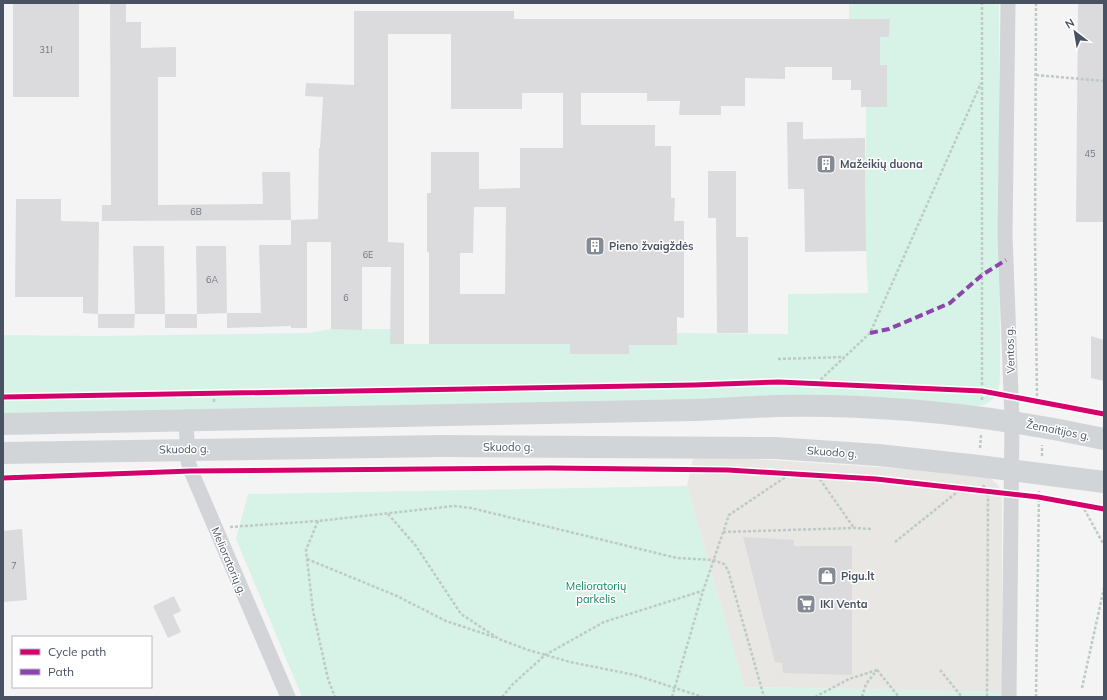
<svg xmlns="http://www.w3.org/2000/svg" width="1107" height="700" viewBox="0 0 1107 700" font-family="Mulish,sans-serif">
<style>
.commercial{fill:#e8e7e3}
.green{fill:#d7f3e7}
.building{fill:#dbdbde;fill-rule:evenodd}
.lines{fill:none;stroke-linecap:round;stroke-linejoin:round}
.path{stroke:#bdcac8;stroke-width:2.5;stroke-dasharray:3 2;stroke-linecap:butt}
.street{stroke:#d2d4d7;stroke-width:15}
.secondary{stroke:#d2d5d8;stroke-width:22}
.quiet{stroke:#8e44ad;stroke-width:4;stroke-dasharray:8 4;stroke-linecap:butt}
.cycleway-casing{stroke:#fff;stroke-width:8}
.cycleway{stroke:#d6006c;stroke-width:5}
.labels{text-anchor:middle;stroke-width:3;stroke-linejoin:round;paint-order:stroke}
.number-label{font-size:9px;fill:#6f7682}
.poi-label{font-size:11px;font-weight:bold;fill:#495262;stroke:#fff;text-anchor:start}
.street-label{font-size:11px;fill:#495262;stroke:#fff}
.park-label{font-size:11px;fill:#11855f;stroke:#fff}
</style>
<rect width="100%" height="100%" fill="#f4f4f4"/>
<polygon class="commercial" points="694,455 966,473 989,477 999,486 1002,502 1002,692 744,687 687,486"/>
<g class="green">
<path d="M 849,3 L 999,3 L 1000,377 C 999,397 994,403 974,407 L 3,413 L 3,335 L 95,336 L 309,333 L 331,329 L 391,329 L 391,344 L 570,344 L 570,354 L 628,354 L 629,345 L 677,345 L 677,333 L 788,334 L 788,294 L 868,293 L 866,251 L 866,107 L 887,107 L 887,65 L 880,65 L 880,37 L 889,37 L 889,19 L 849,19 Z"/>
<polygon points="687,486 744,687 1002,692 1002,697 302,697 236,539 248,494"/>
</g>
<g class="building">
<rect x="13" y="3" width="66" height="94"/>
<polygon points="110,3 126,3 126,22 141,22 141,48 176,47 176,77 158,77 158,205 263,204 262,172 290,172 291,220 102,221 102,205 111,205"/>
<polygon points="1078,3 1104,3 1104,222 1076,222"/>
<path d="M 354,11 L 514,11 L 514,19 L 890,19 L 889,37 L 880,37 L 880,65 L 887,65 L 887,107 L 861,107 L 861,90 L 851,90 L 851,80 L 832,80 L 832,67 L 785,67 L 785,79 L 745,78 L 745,106 L 721,106 L 721,115 L 679,115 L 680,101 L 647,101 L 647,93 L 581,93 L 581,125 L 655,125 L 655,146 L 671,146 L 671,198 L 675,198 L 674,221 L 684,221 L 684,318 L 677,317 L 677,345 L 629,345 L 629,354 L 570,354 L 570,344 L 429,344 L 429,252 L 427,252 L 427,193 L 431,193 L 431,152 L 479,152 L 479,189 L 520,188 L 520,148 L 563,148 L 563,93 L 522,93 L 522,109 L 451,109 L 451,34 L 388,34 L 388,242 L 404,243 L 404,344 L 390,344 L 391,267 L 362,267 L 362,330 L 331,329 L 331,242 L 307,242 L 307,328 L 291,328 L 291,326 L 227,328 L 227,313 L 261,313 L 259,245 L 291,245 L 291,220 L 318,219 L 319,148 L 320,148 L 323,97 L 305,96 L 306,83 L 354,85 ZM 474,207 L 506,207 L 505,294 L 460,294 L 460,253 L 473,253 Z"/>
<polygon points="787,122 803,122 803,139 865,138 866,251 805,252 804,189 788,189"/>
<polygon points="708,171 736,171 736,237 748,237 748,333 717,333 716,218 708,218"/>
<polygon points="16,199 61,199 61,221 99,222 98,314 83,313 83,297 15,297"/>
<polygon points="133,246 164,246 165,314 135,314"/>
<polygon points="196,246 226,246 227,313 197,314"/>
<polygon points="98,314 135,314 134,328 98,328"/>
<rect x="165" y="314" width="32" height="14"/>
<polygon points="1091,336 1104,340 1104,381 1091,378"/>
<polygon points="22,529 27,600 3,602 3,531"/>
<polygon points="743,537 794,540 794,546 852,546 852,675 783,673 782,663 775,662"/>
<polygon points="174,596 181,611 173,615 181,632 168,638 153,606"/>
</g>
<g class="lines">
<g class="path">
<polyline points="1036,3 1035,236 1037,400 1039,408"/>
<polyline points="1036,75 1104,81"/>
<polyline points="778,359 844,357"/>
<polyline points="817,383 870,333 981,83"/>
<polyline points="214,394 214,402"/>
<polyline points="982,400 982,3"/>
<polyline points="980,448 981,435"/>
<polyline points="1042,456 1042,445"/>
<polyline points="817,475 854,528"/>
<polyline points="983,485 988,493 987,697"/>
<polyline points="1082,505 1104,545"/>
<polyline points="388,514 416,546 461,614 499,639 528,650 570,662 635,675 703,697"/>
<polyline points="318,521 306,550 313,611 328,679 335,697"/>
<polyline points="230,527 318,521 454,506 471,508 677,558 713,560 724,564 728,570 764,697"/>
<polyline points="723,532 854,528 873,529"/>
<polyline points="895,542 961,489"/>
<polyline points="307,559 397,596 446,621 494,637"/>
<polyline points="877,670 899,697"/>
<polyline points="940,670 962,697"/>
<polyline points="1082,688 1104,588"/>
<polyline points="502,697 513,684 545,655 604,622 702,591"/>
<polyline points="672,697 703,591 729,515 790,474"/>
<polyline points="815,697 849,679 877,670"/>
<polyline points="862,697 866,684 877,670"/>
<polyline points="1036,697 1039,491"/>
</g>
<g class="street">
<polyline points="1008,3 1005,235 1012,421 1009,697"/>
<polyline points="186,422 188,461 191,471 288,697"/>
</g>
<g class="secondary">
<path d="M 3,424 L 695,410 C 722,409 749,407 777,406 C 886,404 997,416 1104,439"/>
<polyline points="3,453 442,446 775,448 878,455 979,466 1104,482"/>
</g>
<polyline class="quiet" points="870,333 889,329 950,303 982,275 1006,260"/>
<defs>
<g id="cycleway">
<polyline points="3,397 694,385 779,382 982,391 1104,414"/>
<polyline points="3,478 191,471 551,468 728,470 876,479 1038,497 1104,509"/>
</g>
</defs>
<use href="#cycleway" class="cycleway-casing"/>
<use href="#cycleway" class="cycleway"/>
</g>
<defs>
<symbol id="building-square" viewBox="-11 -11 22 22"><rect x="-9" y="-9" width="18" height="18" rx="4" fill="#858b95" stroke="#fff"/><path d="M-4-6H4V6H1V3H-1V6H-4ZM-2.5-4.3h1.7v1.8h-1.7ZM.8-4.3h1.7v1.8H.8ZM-2.5-1h1.7V.8h-1.7ZM.8-1h1.7V.8H.8Z" fill="#fff"/></symbol>
<symbol id="shop-square" viewBox="-11 -11 22 22"><rect x="-9" y="-9" width="18" height="18" rx="4" fill="#858b95" stroke="#fff"/><path d="M-5-2.5h2.3a2.7 3.5 0 0 1 5.4 0H5L5.5 6h-11ZM-1.5-2.5h3a1.5 2.3 0 0 0-3 0Z" fill="#fff"/></symbol>
<symbol id="supermarket-square" viewBox="-11 -11 22 22"><rect x="-9" y="-9" width="18" height="18" rx="4" fill="#858b95" stroke="#fff"/><path d="M-6-5.5h2.5l.6 2H6L4.5 2H-2.5L-4.4-4H-6ZM-1.5 3.2a1.3 1.3 0 1 0 .1 0ZM3 3.2a1.3 1.3 0 1 0 .1 0Z" fill="#fff"/></symbol>
</defs>
<g fill-rule="evenodd">
<use href="#building-square" x="815" y="153" width="22" height="22"/>
<use href="#building-square" x="584" y="235" width="22" height="22"/>
<use href="#shop-square" x="816" y="565" width="22" height="22"/>
<use href="#supermarket-square" x="795" y="593" width="22" height="22"/>
</g>
<g class="labels">
<g class="number-label">
<text x="46" y="53">31I</text>
<text x="1090" y="157">45</text>
<text x="196" y="215">6B</text>
<text x="368" y="258">6E</text>
<text x="212" y="283">6A</text>
<text x="346" y="301">6</text>
<text x="14" y="569">7</text>
</g>
<g class="poi-label">
<text x="840" y="168">Mažeikių duona</text>
<text x="609" y="250">Pieno žvaigždės</text>
<text x="841" y="580">Pigu.lt</text>
<text x="820" y="608">IKI Venta</text>
</g>
<g class="street-label">
<text transform="translate(1010 350) rotate(-92)" y="4">Ventos g.</text>
<text transform="translate(1058 430) rotate(11)" y="4">Žemaitijos g.</text>
<text x="508" y="451">Skuodo g.</text>
<text transform="translate(184 449) rotate(-1)" y="4">Skuodo g.</text>
<text transform="translate(832 452) rotate(4)" y="4">Skuodo g.</text>
<text transform="translate(229 561) rotate(67)" y="4">Melioratorių g.</text>
</g>
<g class="park-label">
<text x="596" y="590">Melioratorių<tspan x="596" dy="13">parkelis</tspan></text>
</g>
</g>
<rect width="1107" height="700" fill="none" stroke="#495262" stroke-width="8"/>
<rect x="12" y="636" width="140" height="52" fill="#ffffff" stroke="#b6bac0"/>
<rect x="20" y="649" width="20" height="6" fill="#d6006c" stroke="#b6bac0"/>
<text x="48" y="656" font-size="12" fill="#495262">Cycle path</text>
<rect x="20" y="669" width="20" height="6" fill="#8e44ad" stroke="#b6bac0"/>
<text x="48" y="676" font-size="12" fill="#495262">Path</text>
<g transform="translate(1075 32) rotate(329)" stroke="#ffffff" stroke-width="3" paint-order="stroke">
<path d="M0-3L7 15L0 10L-7 15Z" fill="#495262"/>
<text y="-6" font-size="11" font-weight="bold" text-anchor="middle" fill="#495262">N</text>
</g>
</svg>
